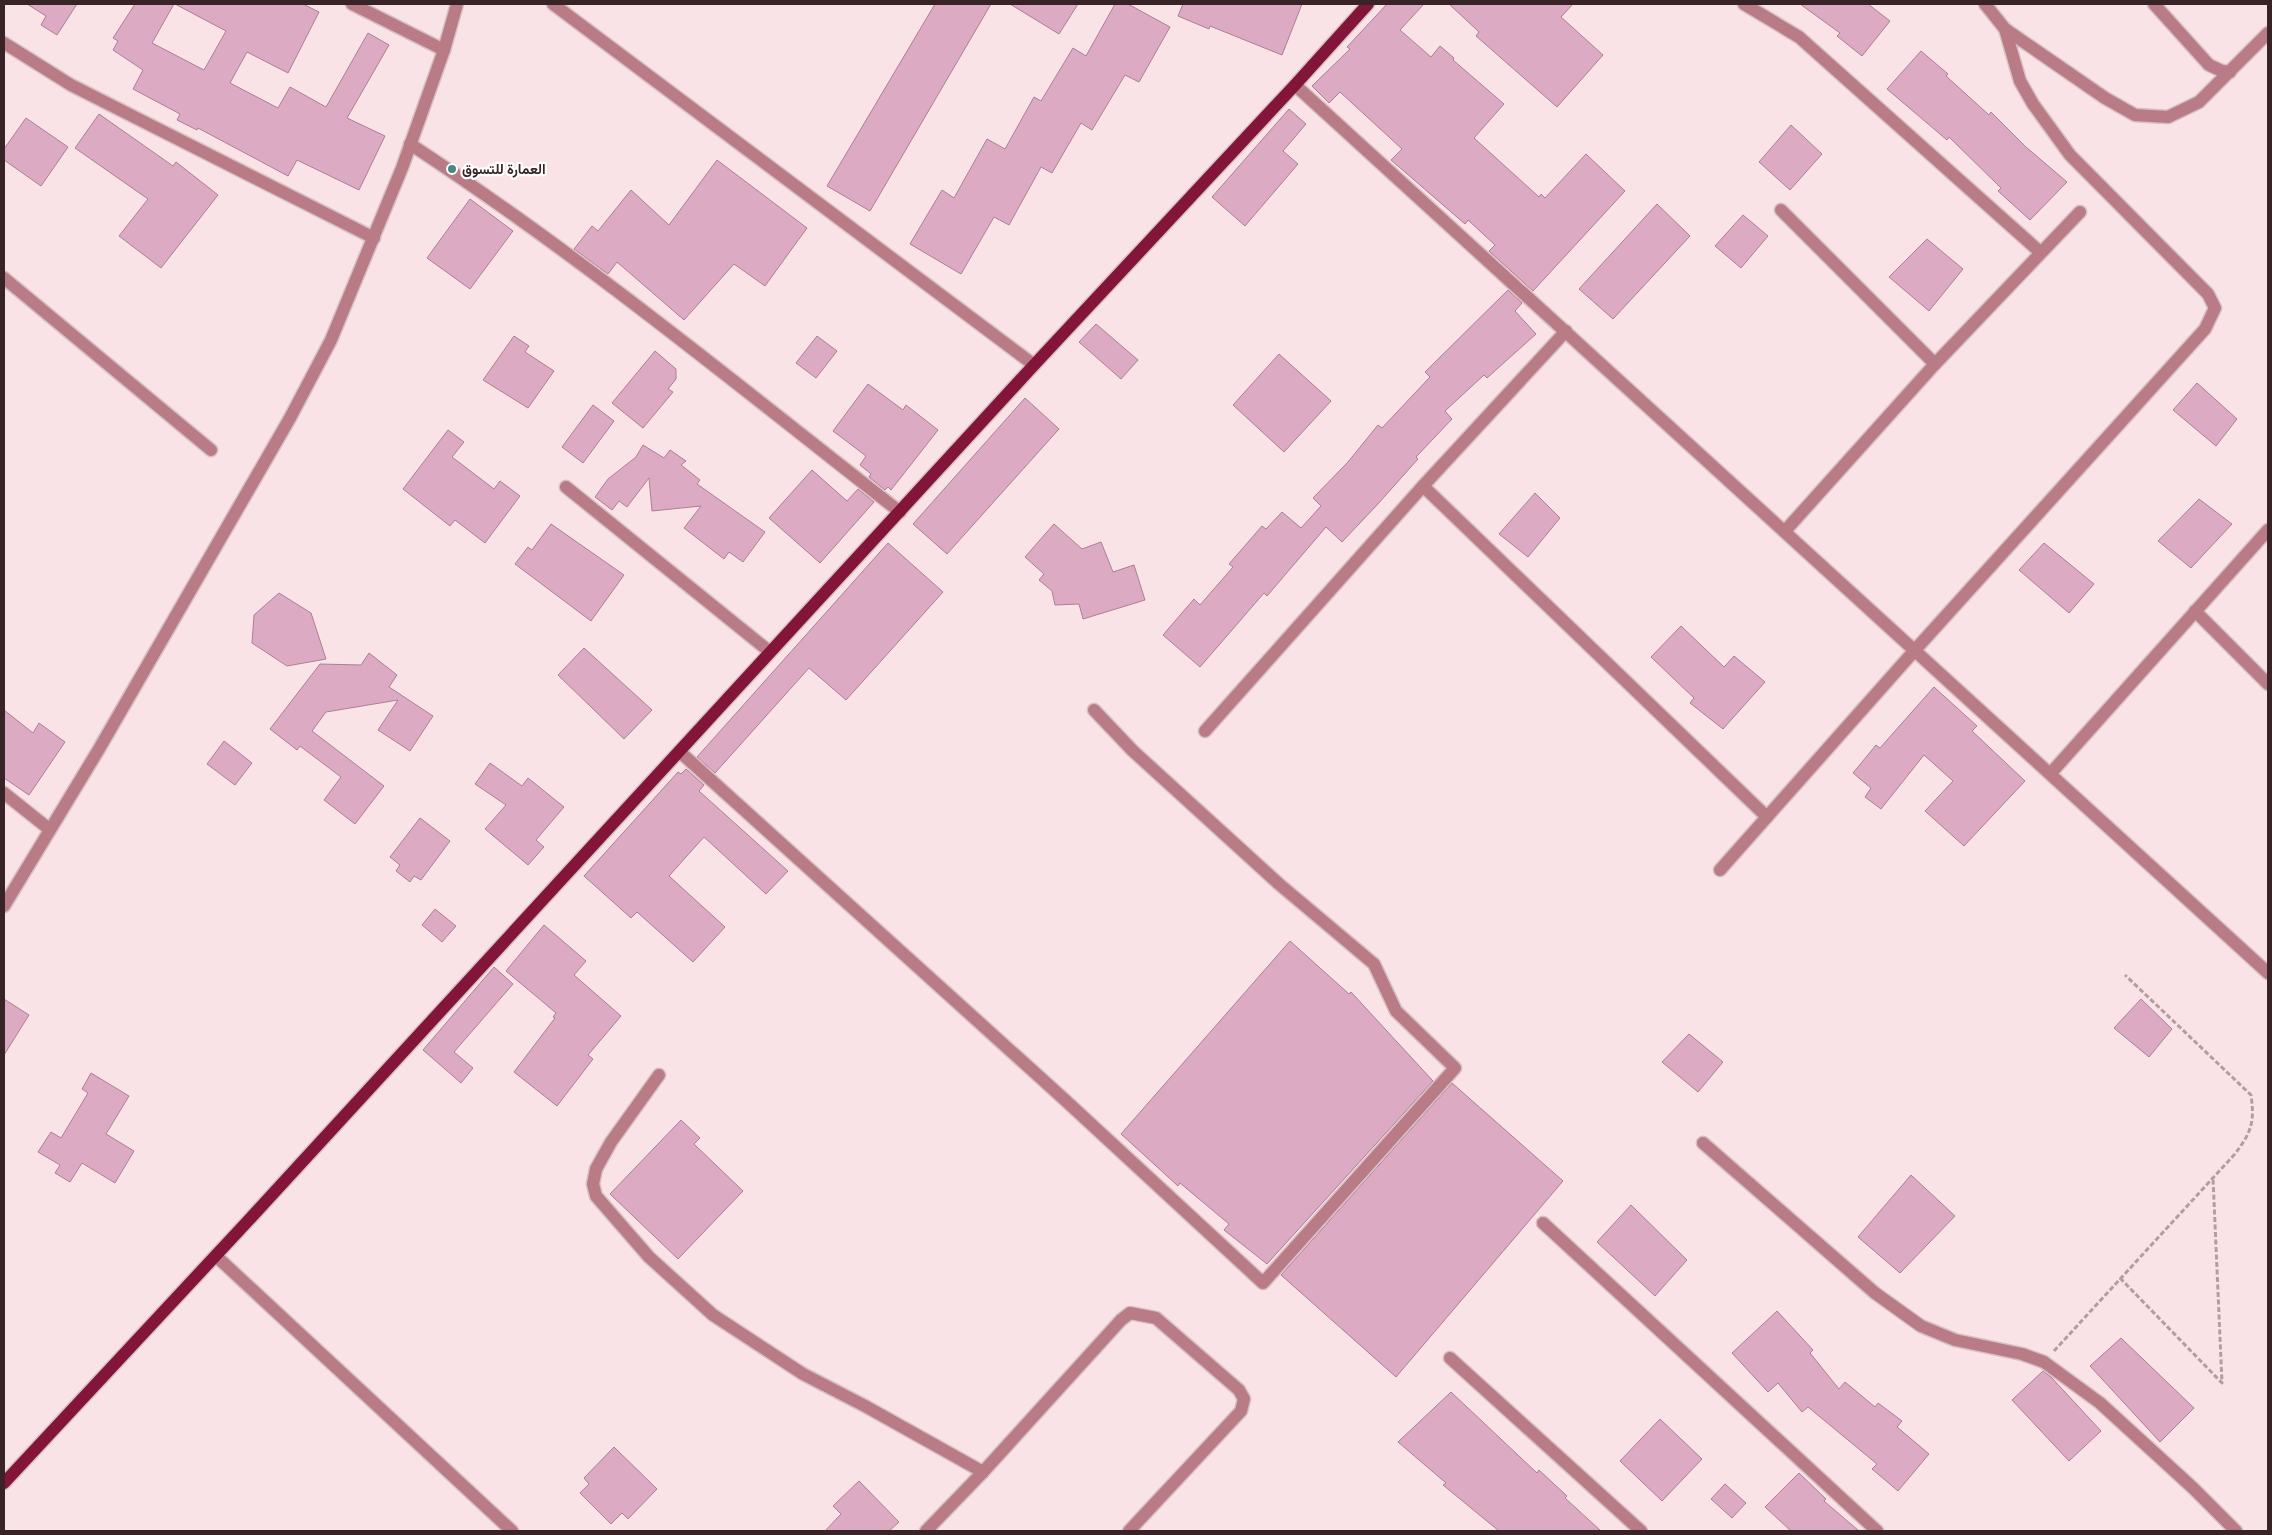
<svg xmlns="http://www.w3.org/2000/svg" width="2272" height="1535" viewBox="0 0 2272 1535" font-family="'IBM Plex Serif',Vazirmatn,serif">
<style>
.building{fill:#dcabc3;stroke:#ad7e95}
.lines{fill:none;stroke-linecap:round;stroke-linejoin:round}
.minor-casing{stroke:#d7c0c3;stroke-width:15}
.major-casing{stroke:#d7c0c3;stroke-width:15}
.path{stroke:#b49da0;stroke-width:3;stroke-dasharray:5 2.5;stroke-linecap:butt}
.minor{stroke:#b97c87;stroke-width:12}
.major{stroke:#821539;stroke-width:12}
.poi-dot{fill:#448a84;stroke:#fff;stroke-width:2}
.labels{text-anchor:middle;stroke-width:4.5;stroke-linejoin:round;paint-order:stroke}
.poi-label{font-size:14px;font-weight:bold;fill:#382326;stroke:#fff;text-anchor:start}
</style>
<rect width="100%" height="100%" fill="#fae3e6"/>
<g class="building">
<polygon points="27,4 77,4 57,35 41,25 46,16"/>
<polygon points="135,4 174,4 152,43 204,70 226,31 175,4 303,4 319,12 288,73 247,52 230,83 278,108 290,87 326,107 368,33 389,45 347,118 385,136 359,190 297,160 288,176 198,128 197,130 177,120 180,114 133,89 143,70 113,50 118,41 113,38"/>
<polygon points="935,4 991,4 870,211 827,186"/>
<polygon points="1010,4 1078,4 1059,34"/>
<polygon points="1115,4 1128,4 1170,27 1139,82 1125,75 1092,130 1081,123 1052,173 1041,167 1009,225 994,217 961,274 910,244 942,190 954,198 987,139 1005,149 1034,97 1041,101 1073,48 1086,56"/>
<polygon points="1183,4 1302,4 1282,55 1210,26 1209,29 1178,16"/>
<polygon points="1387,4 1424,4 1400,30 1431,57 1440,46 1454,58 1453,60 1504,104 1474,138 1539,197 1541,194 1545,198 1586,154 1625,191 1533,291 1489,251 1495,245 1468,220 1465,224 1391,160 1402,149 1340,92 1329,103 1312,86 1350,49 1347,47"/>
<polygon points="1449,4 1573,4 1561,17 1603,55 1557,107 1476,36 1479,32"/>
<polygon points="1800,4 1868,4 1890,21 1862,56 1837,36 1840,33"/>
<polygon points="1921,51 1948,74 1946,76 1989,115 1991,112 2026,147 2067,182 2030,220 1998,191 2001,188 1949,137 1947,140 1887,89"/>
<polygon points="1289,109 1306,124 1283,151 1298,164 1245,226 1212,197"/>
<polygon points="99,114 173,166 176,162 218,195 161,268 119,236 148,199 75,148"/>
<polygon points="26,118 68,147 41,186 4,160 4,149"/>
<polygon points="1791,125 1822,154 1790,190 1759,162"/>
<polygon points="717,160 807,228 765,286 734,264 684,320 617,262 608,274 574,249 592,226 598,231 631,190 669,225"/>
<polygon points="470,199 513,231 470,289 427,258"/>
<polygon points="1657,204 1690,236 1613,319 1579,289"/>
<polygon points="1743,215 1768,236 1741,268 1715,246"/>
<polygon points="1927,239 1963,269 1929,311 1889,277"/>
<polygon points="1508,290 1522,303 1515,311 1536,334 1487,378 1484,375 1445,411 1452,419 1416,457 1418,459 1377,505 1342,542 1326,527 1267,596 1264,593 1200,667 1163,635 1194,599 1200,605 1233,567 1229,564 1262,526 1266,529 1282,512 1301,528 1321,506 1313,498 1348,462 1378,425 1382,428 1430,377 1425,372"/>
<polygon points="1096,324 1138,360 1121,379 1079,342"/>
<polygon points="514,336 529,346 525,352 554,371 528,408 483,380"/>
<polygon points="817,336 837,351 816,378 796,363"/>
<polygon points="655,351 676,369 676,379 668,389 673,392 643,428 612,403"/>
<polygon points="1279,354 1331,401 1284,452 1233,405"/>
<polygon points="2197,383 2237,419 2216,446 2173,410"/>
<polygon points="868,384 903,410 906,405 938,430 891,490 888,487 885,490 869,477 871,474 860,465 866,456 833,431"/>
<polygon points="1025,398 1059,429 947,554 913,524"/>
<polygon points="593,405 614,421 583,463 562,447"/>
<polygon points="448,430 464,442 452,457 494,489 500,481 520,496 485,543 455,520 450,526 403,489"/>
<polygon points="643,445 664,458 670,450 686,461 681,465 700,480 697,484 765,532 743,562 729,552 724,559 684,528 701,506 652,511 649,478 627,507 619,501 612,510 595,497 608,479 636,457"/>
<polygon points="812,470 847,501 858,489 874,502 820,563 769,518"/>
<polygon points="1535,493 1560,518 1528,557 1499,534"/>
<polygon points="2199,499 2232,524 2191,568 2158,541"/>
<polygon points="551,524 624,575 591,621 515,564 528,547 532,550"/>
<polygon points="1054,524 1082,549 1101,542 1113,572 1134,565 1145,600 1083,619 1079,604 1055,605 1052,591 1039,580 1044,574 1025,557"/>
<polygon points="888,543 943,592 846,700 809,668 715,773 697,757"/>
<polygon points="2044,543 2094,584 2069,613 2019,570"/>
<polygon points="279,593 311,613 326,659 287,666 252,643 254,615"/>
<polygon points="1681,626 1724,667 1734,656 1765,682 1723,729 1690,703 1694,698 1651,657"/>
<polygon points="584,648 652,710 624,739 558,675"/>
<polygon points="369,653 397,675 389,687 433,716 410,751 378,730 398,700 326,712 312,731 384,786 355,824 324,800 341,777 300,746 297,750 270,729 320,664 361,665"/>
<polygon points="1934,687 1977,726 1972,731 2025,781 1964,846 1925,811 1953,781 1924,755 1881,809 1865,797 1871,788 1853,773 1876,745 1880,748"/>
<polygon points="4,710 33,733 39,723 65,742 29,795 4,778"/>
<polygon points="224,741 252,763 235,785 207,764"/>
<polygon points="490,763 522,786 528,778 564,807 536,840 544,847 528,865 485,829 506,805 475,784"/>
<polygon points="686,769 704,785 699,791 788,871 766,894 704,837 669,876 725,927 693,962 637,912 631,918 584,876 678,772 681,774"/>
<polygon points="420,818 450,841 421,880 414,876 410,882 396,871 400,865 390,857"/>
<polygon points="435,909 456,926 442,942 422,925"/>
<polygon points="544,925 586,961 574,975 621,1016 588,1055 593,1059 557,1106 514,1072 555,1018 553,1017 556,1013 506,971"/>
<polygon points="1290,941 1349,994 1351,992 1433,1081 1267,1264 1224,1230 1229,1224 1180,1183 1178,1186 1121,1134"/>
<polygon points="494,967 513,984 454,1052 473,1068 461,1083 423,1050"/>
<polygon points="4,999 29,1015 4,1055"/>
<polygon points="2141,999 2172,1029 2149,1057 2114,1028"/>
<polygon points="1689,1034 1723,1062 1698,1092 1662,1062"/>
<polygon points="91,1073 129,1096 106,1134 134,1151 115,1183 82,1163 70,1182 55,1173 60,1165 38,1152 51,1132 61,1138 88,1093 82,1089"/>
<polygon points="1452,1083 1563,1181 1396,1377 1281,1275"/>
<polygon points="681,1120 700,1138 694,1144 743,1191 678,1259 610,1194"/>
<polygon points="1911,1175 1955,1216 1900,1273 1858,1237"/>
<polygon points="1631,1205 1687,1260 1655,1296 1597,1242"/>
<polygon points="1777,1311 1813,1350 1810,1353 1839,1389 1845,1382 1875,1407 1878,1403 1902,1421 1897,1427 1929,1454 1898,1491 1872,1469 1877,1464 1808,1407 1802,1412 1778,1383 1768,1392 1732,1353"/>
<polygon points="2121,1338 2194,1408 2160,1442 2090,1366"/>
<polygon points="2043,1371 2051,1377 2101,1431 2069,1461 2012,1400"/>
<polygon points="1451,1392 1537,1473 1539,1470 1567,1496 1565,1498 1601,1531 1499,1531 1443,1485 1446,1483 1398,1442"/>
<polygon points="1660,1419 1702,1459 1662,1501 1620,1461"/>
<polygon points="614,1447 657,1489 628,1519 622,1513 611,1524 580,1493 589,1484 584,1478"/>
<polygon points="1799,1473 1826,1499 1824,1501 1859,1531 1791,1531 1765,1507"/>
<polygon points="859,1481 899,1522 889,1531 825,1531 841,1514 833,1506"/>
<polygon points="1725,1484 1746,1503 1732,1518 1711,1499"/>
</g>
<g class="lines">
<defs>
<g id="minor">
<polyline points="352,4 444,50"/>
<polyline points="553,4 1034,365"/>
<polyline points="1744,4 1799,37 2040,252"/>
<polyline points="2154,4 2209,65 2222,71 2230,72"/>
<polyline points="2005,29 2105,98 2135,115 2168,117 2199,102 2268,33"/>
<polyline points="4,43 71,85 374,238"/>
<polyline points="1295,85 2268,973"/>
<path d="M 410,144 C 581,256 739,386 900,512"/>
<polyline points="1781,210 1935,364"/>
<polyline points="4,278 211,450"/>
<polyline points="1423,486 1767,817"/>
<polyline points="566,487 770,652"/>
<polyline points="1785,531 1935,364 2080,212"/>
<polyline points="2195,611 2268,684"/>
<polyline points="1205,731 1423,486 1566,331"/>
<polyline points="680,752 1065,1100 1263,1283 1455,1068 1396,1011 1374,964 1279,884 1133,751 1094,710"/>
<polyline points="2051,773 2268,530"/>
<polyline points="4,793 49,829"/>
<polyline points="1720,870 1915,650 2205,329 2215,308 2208,294 2070,155 2033,104 2020,81 2005,29 1985,4"/>
<polyline points="4,906 99,749 290,418 331,340 402,168 444,50 457,4"/>
<polyline points="659,1075 611,1142 596,1169 593,1184 596,1196 649,1257 713,1315 803,1374 865,1406 983,1472"/>
<polyline points="1703,1143 1875,1293 1921,1326 1955,1340 2022,1354 2044,1362 2100,1403 2193,1488 2236,1531"/>
<polyline points="1543,1223 1877,1531"/>
<polyline points="216,1256 512,1531"/>
<polyline points="1450,1358 1641,1531"/>
<polyline points="926,1531 983,1472 1121,1320 1130,1313 1156,1318 1239,1390 1244,1399 1241,1411 1129,1531"/>
</g>
<polyline id="major" points="4,1483 246,1223 1034,365 1295,85 1368,4"/>
</defs>
<use href="#minor" class="minor-casing"/>
<use href="#major" class="major-casing"/>
<g class="path">
<polyline points="2120,1278 2222,1383 2213,1178"/>
<path d="M 2054,1351 L 2234,1155 C 2251,1133 2255,1123 2251,1095 L 2125,975"/>
</g>
<use href="#minor" class="minor"/>
<use href="#major" class="major"/>
</g>
<circle class="poi-dot" cx="452" cy="169" r="5"/>
<g class="labels">
<g class="poi-label">
<text x="462" y="174">العمارة للتسوق</text>
</g>
</g>
<rect width="2272" height="1535" fill="none" stroke="#382326" stroke-width="10"/>
</svg>
